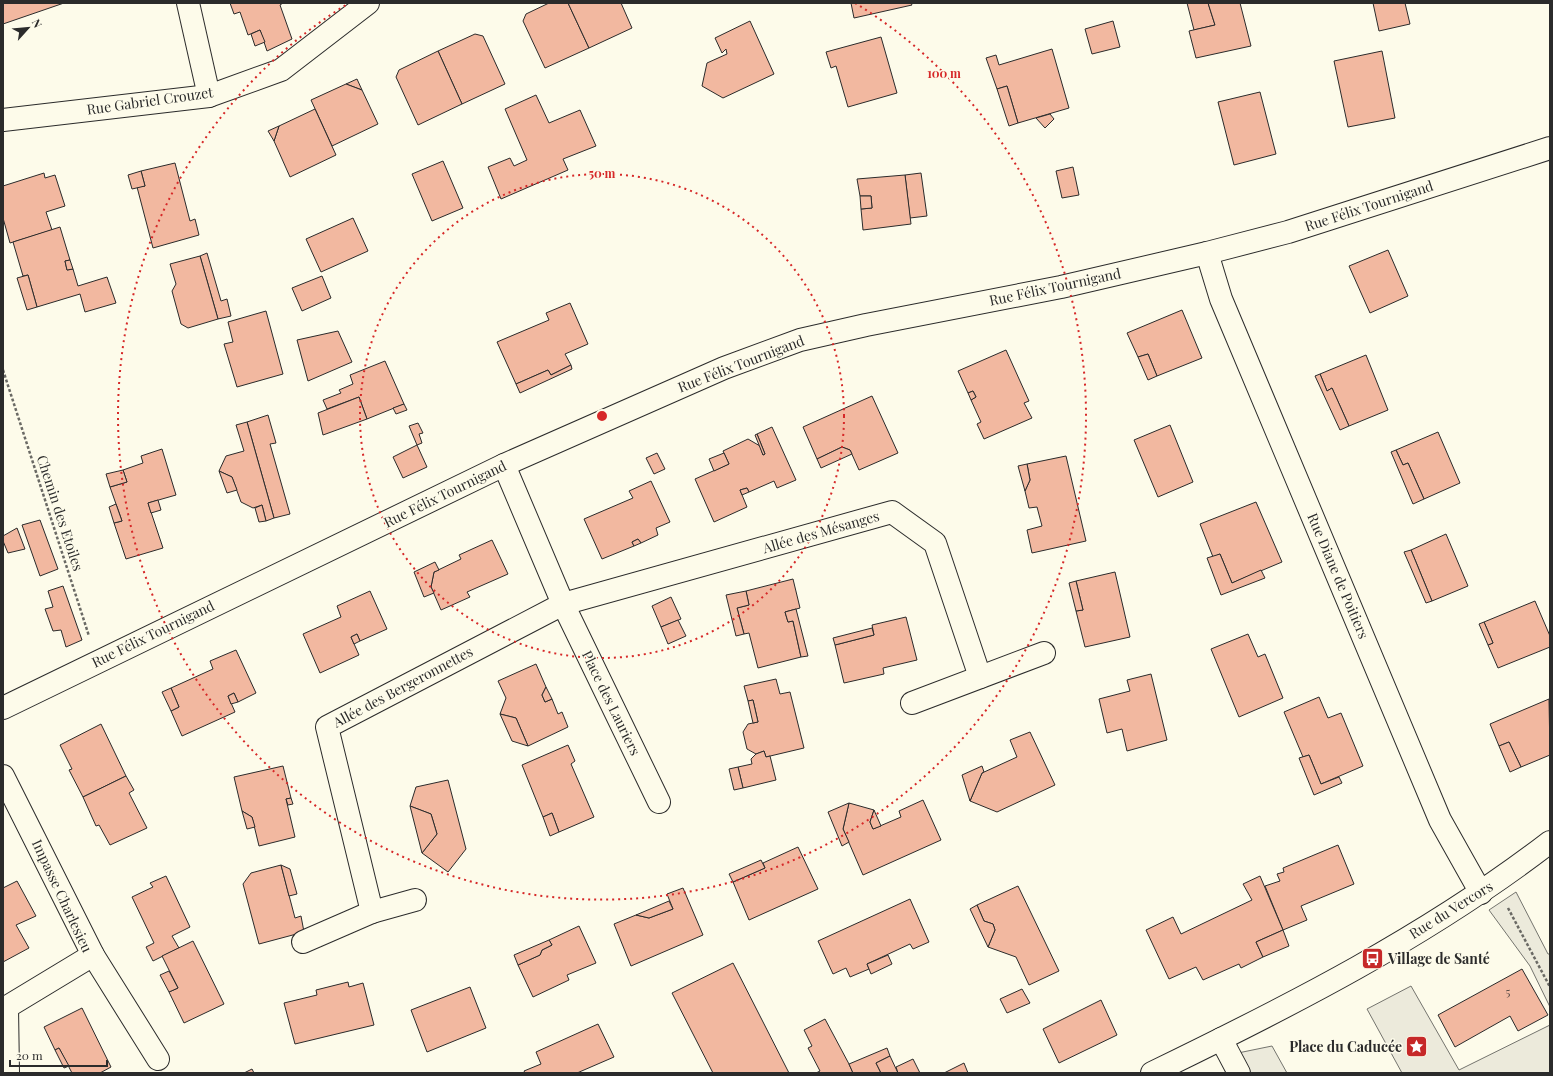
<svg xmlns="http://www.w3.org/2000/svg" width="1553" height="1076" viewBox="0 0 1553 1076" font-family="'Playfair Display',serif">
<style>
.parking{fill:#eceadb;stroke:#74746e}
.building{fill:#f2b8a0;stroke:#2b2b2b}
.lines{fill:none;stroke-linecap:round;stroke-linejoin:round}
.minor-casing{stroke:#2b2b2b;stroke-width:24}
.path{stroke:#6a6964;stroke-width:2.5;stroke-dasharray:3 2;stroke-linecap:butt}
.minor{stroke:#fdfbea;stroke-width:22}
.ring{fill:none;stroke:#d62828;stroke-width:2;stroke-dasharray:2 4}
.labels{text-anchor:middle;stroke-width:3;stroke-linejoin:round;paint-order:stroke}
.number-label{font-size:12px;fill:#5d4e48}
.street-label{font-size:14px;fill:#2b2b2b;stroke:#fdfbea}
.poi-label{font-size:14px;font-weight:bold;fill:#2b2b2b;stroke:#fdfbea;text-anchor:start}
.centre{fill:#d62828;stroke:#fdfbea;stroke-width:2}
.ring-label{font-size:12px;text-anchor:middle;font-weight:bold;fill:#d62828;stroke:#fdfbea;stroke-width:3;stroke-linejoin:round;paint-order:stroke}
</style>
<rect width="100%" height="100%" fill="#fdfbea"/>
<g class="parking">
<polygon points="1516,892 1548,954 1550,954 1550,1007 1530,966 1489,910"/>
<polygon points="1411,986 1459,1070 1550,1025 1550,1073 1402,1073 1367,1009"/>
<polygon points="1272,1046 1287,1073 1243,1073 1233,1054"/>
</g>
<g class="building">
<polygon points="3,3 64,3 3,24"/>
<polygon points="230,3 283,3 280,5 292,39 267,51 260,30 248,35 240,12 234,14"/>
<polygon points="549,3 568,3 589,48 545,68 523,21 526,14"/>
<polygon points="568,3 621,3 632,28 589,48"/>
<polygon points="851,3 911,3 912,5 854,18"/>
<polygon points="1187,3 1208,3 1215,25 1194,30"/>
<polygon points="1208,3 1240,3 1251,46 1196,58 1189,31 1215,25"/>
<polygon points="1373,3 1405,3 1410,24 1379,31"/>
<polygon points="750,21 774,74 723,98 702,86 707,63 727,54 726,49 722,53 715,38"/>
<polygon points="1113,21 1120,47 1092,54 1085,29"/>
<polygon points="260,30 265,42 255,46 251,34"/>
<polygon points="475,34 483,36 505,84 462,104 438,51"/>
<polygon points="881,37 897,93 848,107 836,66 831,68 826,52"/>
<polygon points="1052,49 1069,108 1018,123 1007,86 997,89 986,58 996,55 999,65"/>
<polygon points="438,51 462,104 418,125 396,77 399,70"/>
<polygon points="1382,51 1395,118 1348,127 1334,61"/>
<polygon points="357,79 362,90 346,84"/>
<polygon points="346,84 362,90 378,124 332,146 311,100"/>
<polygon points="1007,86 1018,123 1009,126 997,89"/>
<polygon points="1260,92 1276,154 1234,165 1218,102"/>
<polygon points="536,95 549,123 580,110 596,146 563,159 568,170 501,199 488,167 510,158 514,166 527,160 505,109"/>
<polygon points="315,109 336,155 290,177 274,141 279,126"/>
<polygon points="1050,114 1054,119 1045,128 1036,118"/>
<polygon points="279,126 274,141 268,131"/>
<polygon points="443,161 463,208 432,221 412,174"/>
<polygon points="175,163 190,221 195,219 199,235 153,248 137,187 145,186 141,171"/>
<polygon points="1073,167 1079,195 1062,198 1056,171"/>
<polygon points="141,171 145,186 132,189 128,175"/>
<polygon points="44,173 45,178 55,175 65,206 46,212 52,230 10,243 3,218 3,186"/>
<polygon points="921,173 927,216 910,218 905,175"/>
<polygon points="905,175 911,224 863,230 861,209 872,208 871,196 860,196 857,179"/>
<polygon points="860,196 871,196 872,208 861,209"/>
<polygon points="353,218 368,251 321,272 306,239"/>
<polygon points="60,227 70,260 65,261 67,270 73,269 78,286 107,277 116,303 85,312 80,294 37,307 28,275 23,276 13,242"/>
<polygon points="1388,250 1408,296 1370,313 1349,266"/>
<polygon points="207,253 221,301 227,299 231,316 218,319 200,256"/>
<polygon points="200,256 218,319 188,328 181,324 172,291 176,284 170,264"/>
<polygon points="70,260 73,269 67,270 65,261"/>
<polygon points="28,275 37,307 27,310 17,278"/>
<polygon points="322,276 331,298 302,311 292,288"/>
<polygon points="570,303 588,344 565,354 571,365 551,375 548,370 516,384 497,342 549,320 546,313"/>
<polygon points="1182,310 1202,358 1157,376 1148,354 1138,357 1127,333"/>
<polygon points="266,311 283,374 237,387 224,344 233,342 228,322"/>
<polygon points="338,331 352,362 308,381 297,340"/>
<polygon points="1006,350 1029,401 1024,403 1032,418 984,439 977,424 981,422 971,400 976,397 973,391 968,393 958,371"/>
<polygon points="1148,354 1157,376 1148,380 1138,357"/>
<polygon points="1366,355 1388,410 1349,426 1332,388 1327,391 1320,374"/>
<polygon points="385,361 404,404 367,419 359,397 327,409 323,400 341,393 339,390 353,384 350,375"/>
<polygon points="571,365 572,369 520,393 516,384 548,370 551,375"/>
<polygon points="1320,374 1327,391 1332,388 1349,426 1340,430 1315,376"/>
<polygon points="973,391 976,397 971,400 968,393"/>
<polygon points="872,396 898,453 859,470 850,450 842,447 817,459 803,427"/>
<polygon points="359,397 367,419 323,435 318,413"/>
<polygon points="404,404 407,410 396,414 393,408"/>
<polygon points="268,415 276,443 270,444 290,514 274,518 247,422"/>
<polygon points="247,422 274,518 266,521 262,505 253,508 241,502 232,477 219,471 226,456 244,451 236,425"/>
<polygon points="418,423 423,433 419,434 422,443 417,445 409,426"/>
<polygon points="1170,425 1193,482 1158,497 1134,440"/>
<polygon points="772,427 796,480 777,488 774,481 749,492 747,488 740,490 747,507 714,522 695,479 729,464 723,451 748,439 760,446 763,455 765,454 757,434"/>
<polygon points="1438,432 1460,483 1424,499 1408,463 1403,465 1396,450"/>
<polygon points="757,434 765,454 763,455 755,435"/>
<polygon points="417,445 427,467 403,478 393,457"/>
<polygon points="842,447 850,450 852,454 821,468 817,459"/>
<polygon points="162,449 176,495 148,503 163,548 126,559 114,523 122,521 110,487 127,482 123,470 143,463 141,456"/>
<polygon points="1396,450 1403,465 1408,463 1424,499 1413,504 1391,452"/>
<polygon points="657,453 665,469 654,474 646,458"/>
<polygon points="724,453 729,464 714,471 709,459"/>
<polygon points="1066,456 1086,541 1032,553 1027,530 1042,526 1037,507 1029,508 1025,491 1030,480 1027,464"/>
<polygon points="1027,464 1030,480 1025,491 1018,466"/>
<polygon points="123,470 127,482 110,487 106,474"/>
<polygon points="219,471 232,477 237,490 227,493"/>
<polygon points="651,481 670,522 656,528 658,535 641,543 638,539 632,542 634,546 602,559 584,519 633,498 629,491"/>
<polygon points="747,488 749,492 742,495 740,490"/>
<polygon points="158,500 161,510 151,513 148,503"/>
<polygon points="1256,502 1282,562 1232,583 1220,554 1213,557 1200,524"/>
<polygon points="116,504 122,521 114,523 109,507"/>
<polygon points="262,505 266,521 259,522 255,508"/>
<polygon points="40,520 58,569 40,576 22,525"/>
<polygon points="17,528 25,549 8,553 3,541 3,536"/>
<polygon points="1446,534 1468,586 1432,601 1411,550"/>
<polygon points="638,539 641,543 634,546 632,542"/>
<polygon points="492,540 508,574 467,592 470,597 441,610 431,587 434,572 461,559 459,555"/>
<polygon points="1411,550 1432,601 1426,603 1404,552"/>
<polygon points="1220,554 1232,583 1261,570 1265,578 1221,595 1207,558"/>
<polygon points="435,562 439,570 434,572 431,587 434,593 424,597 414,572"/>
<polygon points="1115,572 1130,637 1085,647 1076,611 1083,610 1076,581"/>
<polygon points="793,579 800,608 785,612 788,622 793,621 801,657 758,668 749,633 744,634 737,608 749,605 746,591"/>
<polygon points="1076,581 1083,610 1076,611 1069,583"/>
<polygon points="63,586 82,640 66,647 61,630 53,631 45,609 53,607 48,591"/>
<polygon points="370,591 387,629 360,641 357,634 351,637 359,655 320,673 303,634 341,617 337,606"/>
<polygon points="746,591 749,605 737,608 744,634 736,636 726,595"/>
<polygon points="671,597 681,619 661,627 652,606"/>
<polygon points="1535,601 1550,636 1550,647 1498,668 1488,645 1493,643 1484,622"/>
<polygon points="796,609 808,656 801,657 793,621 788,622 785,612"/>
<polygon points="906,617 917,660 883,668 884,674 844,683 835,645 874,635 872,625"/>
<polygon points="678,620 686,636 668,644 661,627"/>
<polygon points="1484,622 1493,643 1488,645 1479,624"/>
<polygon points="872,628 874,635 835,645 833,638"/>
<polygon points="357,634 360,641 354,644 351,637"/>
<polygon points="1248,634 1258,657 1265,654 1283,698 1239,717 1211,649"/>
<polygon points="236,650 256,693 238,702 234,693 228,696 235,712 182,736 171,711 179,707 171,688 213,669 210,661"/>
<polygon points="536,664 546,687 542,695 545,702 552,699 558,714 562,712 568,727 528,746 516,718 500,714 506,698 498,681"/>
<polygon points="1151,674 1167,740 1127,751 1122,729 1107,733 1099,699 1130,691 1127,680"/>
<polygon points="776,679 780,694 790,692 804,748 766,757 764,751 756,754 747,749 743,732 748,724 758,722 753,700 748,701 744,686"/>
<polygon points="546,687 552,699 545,702 542,695"/>
<polygon points="171,688 179,707 171,711 162,692"/>
<polygon points="234,693 238,702 231,704 228,696"/>
<polygon points="1319,697 1328,718 1341,713 1363,766 1321,784 1309,755 1303,757 1284,712"/>
<polygon points="1549,699 1550,755 1521,767 1509,742 1499,746 1490,724"/>
<polygon points="753,700 758,722 753,723 748,701"/>
<polygon points="500,714 516,718 528,746 512,741"/>
<polygon points="101,724 126,776 83,797 69,770 72,769 60,745"/>
<polygon points="1030,732 1055,785 997,812 970,801 982,773 1017,757 1010,740"/>
<polygon points="1509,742 1521,767 1510,772 1499,746"/>
<polygon points="568,745 575,761 571,764 594,817 559,832 552,813 543,817 522,765"/>
<polygon points="764,751 766,757 770,756 776,780 743,788 738,767 752,764 751,759 756,754"/>
<polygon points="1309,755 1321,784 1339,777 1342,783 1314,795 1299,758"/>
<polygon points="283,766 291,798 286,799 295,837 259,846 252,817 242,811 234,777"/>
<polygon points="982,766 984,772 982,773 970,801 962,775"/>
<polygon points="738,767 743,788 734,790 729,769"/>
<polygon points="126,776 134,790 129,793 147,828 110,845 99,825 96,826 83,797"/>
<polygon points="448,780 466,849 448,872 422,853 437,834 431,814 410,806 416,787"/>
<polygon points="291,798 293,804 288,805 286,799"/>
<polygon points="923,800 941,840 863,875 843,829 849,803 874,810 870,822 873,829 901,817 899,811"/>
<polygon points="849,803 843,829 849,842 842,846 828,812"/>
<polygon points="410,806 431,814 437,834 422,853"/>
<polygon points="874,810 881,826 873,829 870,822"/>
<polygon points="242,811 252,817 255,827 247,829"/>
<polygon points="552,813 559,832 550,836 543,817"/>
<polygon points="1338,845 1354,884 1301,906 1307,920 1283,930 1265,886 1280,881 1277,874 1284,872 1283,868"/>
<polygon points="798,847 818,889 749,920 733,882 765,868 763,863"/>
<polygon points="761,860 765,868 733,882 729,874"/>
<polygon points="281,865 295,918 301,916 304,932 259,944 243,884 251,873"/>
<polygon points="281,865 290,869 297,894 289,896"/>
<polygon points="166,876 190,927 172,936 179,948 153,961 146,947 154,943 132,897 153,887 150,883"/>
<polygon points="1260,876 1283,930 1256,942 1263,957 1241,968 1239,964 1203,980 1196,967 1169,979 1146,930 1173,917 1181,934 1252,900 1243,884"/>
<polygon points="17,881 36,916 16,925 29,948 3,962 3,888"/>
<polygon points="1018,886 1059,971 1029,985 1016,957 988,947 995,930 993,924 984,921 977,905"/>
<polygon points="683,888 703,935 631,966 614,924 636,915 649,918 673,909 667,894"/>
<polygon points="910,899 929,942 913,949 910,944 867,964 869,969 850,977 846,968 833,974 818,941"/>
<polygon points="669,901 673,909 649,918 636,915"/>
<polygon points="977,905 984,921 993,924 995,930 988,947 970,909"/>
<polygon points="579,926 596,963 567,975 569,980 533,997 518,965 540,955 542,950 552,945 549,940"/>
<polygon points="1283,930 1289,946 1263,957 1256,942"/>
<polygon points="549,940 552,945 542,950 540,955 518,965 514,955"/>
<polygon points="193,941 224,1004 184,1023 169,992 178,988 162,956"/>
<polygon points="888,955 892,964 871,974 867,964"/>
<polygon points="733,963 789,1073 713,1073 672,993"/>
<polygon points="1522,969 1548,1015 1518,1031 1510,1016 1455,1047 1438,1015"/>
<polygon points="169,971 178,988 169,992 160,975"/>
<polygon points="348,982 349,987 363,983 374,1025 295,1044 284,1003 317,995 316,990"/>
<polygon points="470,987 486,1028 427,1052 411,1010"/>
<polygon points="1022,989 1030,1003 1007,1013 1000,999"/>
<polygon points="1101,1000 1117,1035 1059,1063 1043,1029"/>
<polygon points="82,1008 111,1067 100,1073 72,1073 59,1048 55,1050 44,1027"/>
<polygon points="825,1019 849,1064 853,1073 816,1073 820,1071 808,1048 812,1046 804,1030"/>
<polygon points="598,1024 614,1057 577,1073 525,1073 524,1071 541,1064 536,1052"/>
<polygon points="59,1048 69,1066 64,1068 55,1050"/>
<polygon points="887,1048 890,1056 876,1063 881,1073 853,1073 849,1064"/>
<polygon points="890,1056 898,1073 881,1073 876,1063"/>
<polygon points="913,1059 920,1073 898,1073 896,1067"/>
<polygon points="964,1063 968,1073 944,1073"/>
<polygon points="252,1069 254,1073 244,1073"/>
</g>
<g class="lines">
<defs>
<g id="minor">
<polyline points="188,3 209,96"/>
<polyline points="3,120 209,96 281,70 368,3"/>
<polyline points="1207,253 1221,299 1440,820 1481,893"/>
<polyline points="504,465 563,604 659,802"/>
<polyline points="912,703 1044,653"/>
<polyline points="3,708 504,465 724,368 800,340 866,325 1061,287 1207,253 1288,232 1550,148"/>
<polyline points="3,776 93,955 158,1059"/>
<polyline points="372,912 327,727 563,604 892,512 935,543 980,677"/>
<polyline points="303,942 372,912 415,900"/>
<polyline points="1221,1039 1239,1073"/>
<polyline points="8,1073 7,1007 93,955"/>
<path d="M 1152,1073 C 1290,1006 1428,936 1550,842"/>
</g>
</defs>
<use href="#minor" class="minor-casing"/>
<g class="path">
<polyline points="3,370 89,636"/>
<polyline points="1508,908 1550,987"/>
</g>
<use href="#minor" class="minor"/>
</g>
<g class="ring">
<circle cx="602" cy="416" r="242"/>
<path d="M855 3A484 484 0 1 1 349 3"/>
</g>
<defs>
<symbol id="bus-square" viewBox="-11 -11 22 22"><rect x="-9" y="-9" width="18" height="18" rx="4" fill="#c62828" stroke="#fdfbea"/><path d="M-5-6H5V4H4V6H2V4H-2V6H-4V4H-5ZM-3.5-4V0h7V-4ZM-3.5 1.2v1.5H-2V1.2ZM2 1.2v1.5H3.5V1.2Z" fill="#fff"/></symbol>
<symbol id="sight-square" viewBox="-11 -11 22 22"><rect x="-9" y="-9" width="18" height="18" rx="4" fill="#c62828" stroke="#fdfbea"/><path d="M0-6L1.8-2.2L6-1.7L2.9 1.2L3.7 5.4L0 3.3L-3.7 5.4L-2.9 1.2L-6-1.7L-1.8-2.2Z" fill="#fff"/></symbol>
</defs>
<g fill-rule="evenodd">
<use href="#bus-square" x="1360" y="946" width="25" height="25"/>
<use href="#sight-square" x="1404" y="1034" width="25" height="25"/>
</g>
<g class="labels">
<g class="number-label">
<text x="1508" y="996">5</text>
</g>
<g class="street-label">
<text transform="translate(150 101) rotate(-8)" y="5">Rue Gabriel Crouzet</text>
<text transform="translate(1369 206) rotate(-18)" y="5">Rue Félix Tournigand</text>
<text transform="translate(1055 287) rotate(-12)" y="5">Rue Félix Tournigand</text>
<text transform="translate(741 364) rotate(-21)" y="5">Rue Félix Tournigand</text>
<text transform="translate(445 494) rotate(-26)" y="5">Rue Félix Tournigand</text>
<text transform="translate(60 513) rotate(72)" y="5">Chemin des Etoiles</text>
<text transform="translate(821 532) rotate(-16)" y="5">Allée des Mésanges</text>
<text transform="translate(1338 576) rotate(67)" y="5">Rue Diane de Poitiers</text>
<text transform="translate(153 634) rotate(-26)" y="5">Rue Félix Tournigand</text>
<text transform="translate(403 687) rotate(-28)" y="5">Allée des Bergeronnettes</text>
<text transform="translate(611 703) rotate(64)" y="5">Place des Lauriers</text>
<text transform="translate(62 896) rotate(65)" y="5">Impasse Charlesieu</text>
<text transform="translate(1451 910) rotate(-32)" y="5">Rue du Vercors</text>
</g>
<g class="poi-label">
<text x="1388" y="964">Village de Santé</text>
<text x="1402" y="1052" text-anchor="end">Place du Caducée</text>
</g>
</g>
<circle cx="602" cy="416" r="6" class="centre"/>
<g class="ring-label">
<text x="944" y="78">100 m</text>
<text x="602" y="178">50 m</text>
</g>
<rect width="1553" height="1076" fill="none" stroke="#2b2b2b" stroke-width="8"/>
<g transform="translate(28 28) rotate(63)" stroke="#fdfbea" stroke-width="3" paint-order="stroke">
<path d="M0-3L7 15L0 10L-7 15Z" fill="#2b2b2b"/>
<text y="-6" font-size="11" font-weight="bold" text-anchor="middle" fill="#2b2b2b">N</text>
</g>
<path d="M10 1060v6h97v-6" fill="none" stroke="#2b2b2b" stroke-width="2"/>
<text x="16" y="1060" font-size="12" fill="#2b2b2b" stroke="#fdfbea" stroke-width="3" paint-order="stroke">20 m</text>
</svg>
